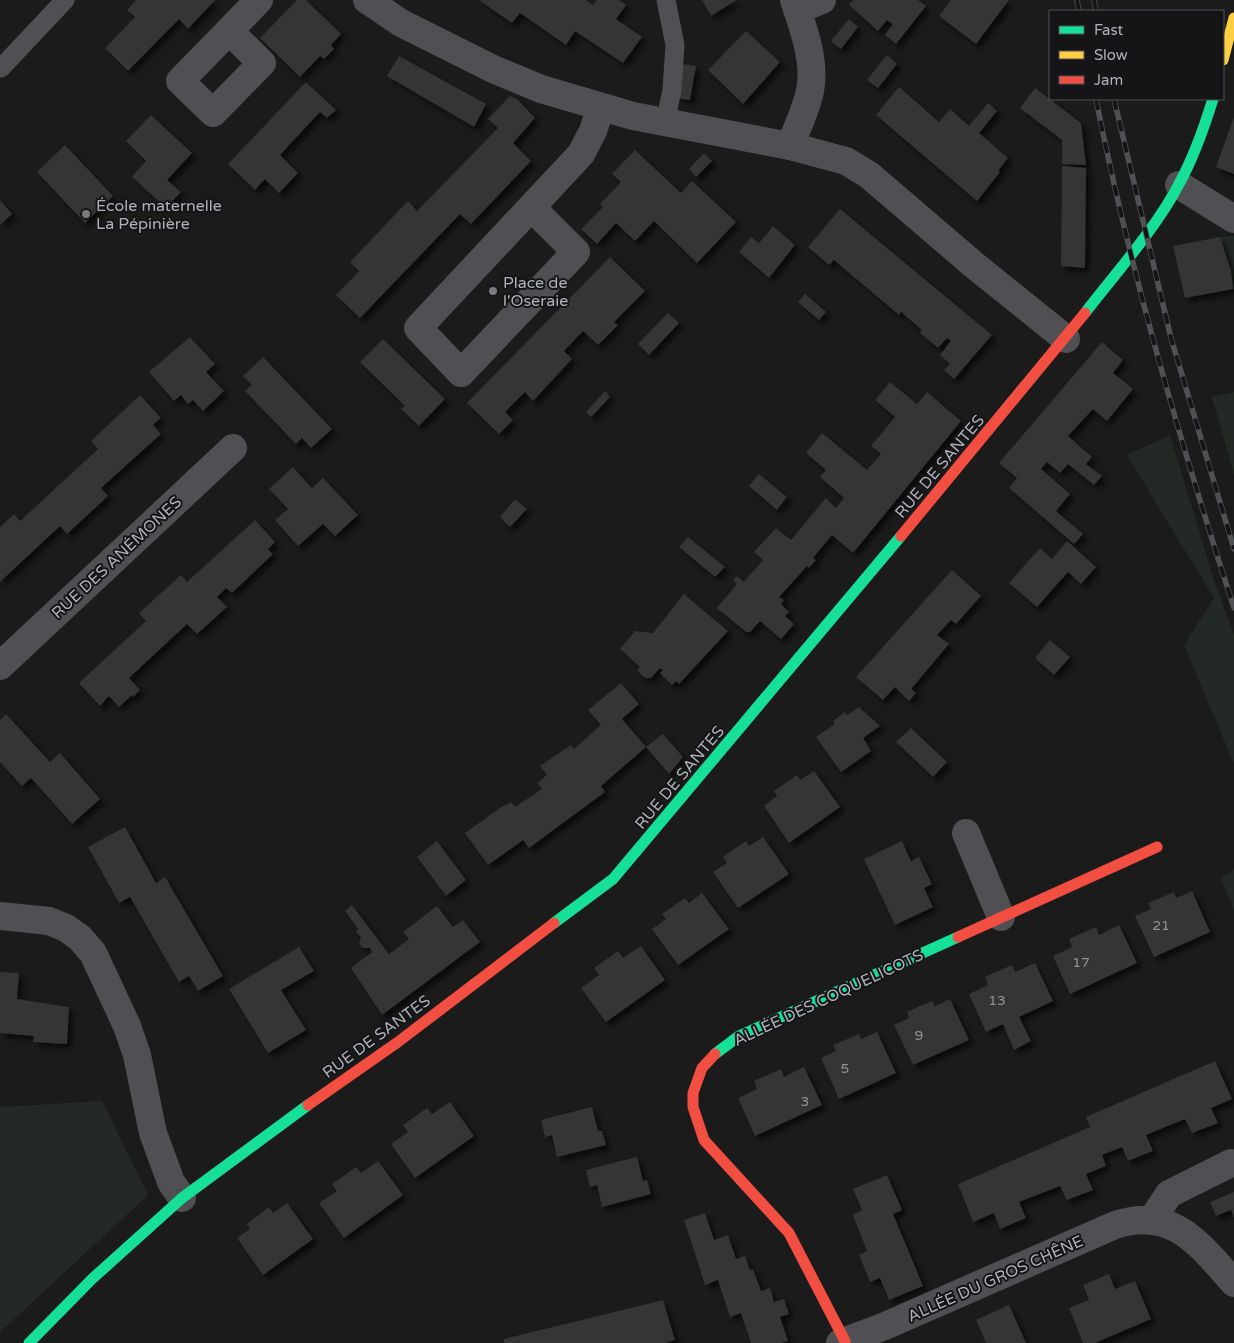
<svg xmlns="http://www.w3.org/2000/svg" width="1234" height="1343" viewBox="0 0 1234 1343" font-family="'Varela Round',sans-serif">
<style>
.green{fill:#232a25}
.building{fill:#343435;filter:url(#shadow)}
.lines{fill:none;stroke-linecap:round;stroke-linejoin:round}
.lane{stroke:#505054;stroke-width:19}
.street{stroke:#505054;stroke-width:28}
.fast{stroke:#16e098;stroke-width:11}
.slow{stroke:#ffcf43;stroke-width:11}
.jam{stroke:#f24e42;stroke-width:11}
.rail-casing{stroke:#505154;stroke-width:5.5}
.rail{stroke:#151517;stroke-width:4;stroke-dasharray:11;stroke-linecap:butt}
.poi-dot{fill:#7b7c82;stroke:#151517;stroke-width:2}
.labels{text-anchor:middle;stroke-width:4;stroke-linejoin:round;paint-order:stroke}
.number-label{font-size:14px;fill:#909299}
.poi-label{font-size:16px;fill:#aeb1ba;stroke:#151517;text-anchor:start}
.street-label{font-size:16px;fill:#aeb1ba;stroke:#151517}
</style>
<defs>
<filter id="shadow"><feDropShadow dx="4.5" dy="4.5" stdDeviation="2.5" flood-color="#0009"/></filter>
</defs>
<rect width="100%" height="100%" fill="#1b1b1b"/>
<g class="green">
<polygon points="1234,236 1234,296 1231,271 1220,237"/>
<polygon points="1234,392 1234,475 1212,397"/>
<polygon points="1170,435 1213,577 1234,635 1234,764 1184,645 1214,598 1127,455"/>
<polygon points="1234,869 1234,910 1221,878"/>
<polygon points="102,1101 148,1195 0,1332 0,1107"/>
</g>
<g class="building">
<polygon points="136,0 215,0 188,29 179,19 128,71 105,48 135,17 127,10"/>
<polygon points="297,0 306,0 341,34 331,45 334,49 324,59 320,56 300,77 260,38"/>
<polygon points="479,0 586,0 593,5 597,0 619,0 626,5 616,19 642,37 623,63 575,31 566,45 520,13 512,23"/>
<polygon points="702,0 737,0 711,16"/>
<polygon points="853,0 918,0 926,6 896,44 885,35 893,24 887,20 878,31 849,5"/>
<polygon points="951,0 1009,0 976,44 939,16"/>
<polygon points="849,19 858,27 841,49 831,41"/>
<polygon points="746,31 780,62 743,104 708,70"/>
<polygon points="887,55 897,64 878,88 867,80"/>
<polygon points="399,56 486,104 474,127 387,76"/>
<polygon points="682,64 696,66 690,100 677,98"/>
<polygon points="306,82 336,110 327,118 320,112 280,155 298,173 279,193 265,179 255,190 228,164"/>
<polygon points="899,87 939,122 950,109 969,126 988,103 997,111 979,133 1008,158 998,171 1000,172 977,201 876,115"/>
<polygon points="1035,88 1081,123 1086,165 1062,164 1062,140 1020,108"/>
<polygon points="510,96 517,99 535,118 513,143 531,161 471,224 460,214 360,318 336,295 359,271 350,262 408,201 417,211 498,128 488,119"/>
<polygon points="151,115 192,153 167,180 181,192 166,208 132,177 146,161 126,141"/>
<polygon points="1234,117 1234,174 1216,167"/>
<polygon points="65,145 113,196 85,223 37,172"/>
<polygon points="635,150 681,193 692,181 736,222 697,263 654,221 635,241 616,223 597,244 581,229 603,207 600,204 621,182 612,174"/>
<polygon points="704,153 712,161 696,177 689,169"/>
<polygon points="1062,166 1086,168 1085,268 1061,266"/>
<polygon points="0,200 12,214 0,225"/>
<polygon points="840,209 992,335 954,379 944,370 950,364 940,355 951,341 947,338 938,348 920,333 922,330 901,312 899,315 834,260 829,265 808,247"/>
<polygon points="773,226 795,245 769,278 739,252 751,237 759,243"/>
<polygon points="1220,237 1231,271 1233,289 1185,298 1173,246"/>
<polygon points="610,257 645,291 614,322 618,325 598,345 583,331 564,351 572,359 533,401 525,392 505,412 513,420 499,434 467,403"/>
<polygon points="805,294 826,312 819,320 798,302"/>
<polygon points="668,313 679,323 649,355 638,344"/>
<polygon points="190,337 215,364 206,372 224,391 203,411 193,400 188,404 181,395 174,401 149,372"/>
<polygon points="383,339 445,399 419,426 401,409 405,406 360,362"/>
<polygon points="1102,342 1123,360 1113,373 1133,389 1107,421 1093,409 1068,436 1092,457 1086,464 1102,476 1094,485 1068,464 1060,473 1047,462 1041,469 1070,494 1056,511 1083,534 1074,544 1009,488 1017,478 999,463"/>
<polygon points="263,357 332,429 311,448 302,438 296,444 245,391 252,385 243,376"/>
<polygon points="890,382 917,404 927,392 961,421 853,553 832,535 813,558 816,560 809,568 807,566 779,597 784,600 781,604 789,612 785,616 794,624 781,639 760,621 750,632 746,632 717,608 737,584 733,581 737,576 744,582 763,560 754,552 776,528 791,540 826,498 836,508 844,498 820,477 826,470 806,453 822,433 867,470 881,454 871,446 895,417 875,400"/>
<polygon points="605,391 610,397 591,417 586,412"/>
<polygon points="140,395 161,418 153,425 161,434 101,488 108,496 67,534 60,526 0,582 0,527 14,514 20,521 98,449 91,441"/>
<polygon points="293,467 312,488 323,478 358,515 335,536 323,524 298,546 275,520 288,509 269,489"/>
<polygon points="759,474 787,497 777,510 749,486"/>
<polygon points="515,499 527,509 510,527 500,517"/>
<polygon points="255,520 275,542 268,549 273,554 232,593 226,588 217,597 227,607 197,634 187,624 129,678 140,690 133,697 132,695 119,707 109,696 100,706 79,683 146,621 139,613 181,575 187,582"/>
<polygon points="688,537 725,567 715,577 679,547"/>
<polygon points="1067,541 1096,567 1081,584 1068,572 1037,607 1009,583 1040,548 1052,559"/>
<polygon points="952,570 981,596 956,624 951,620 937,635 949,644 911,689 916,693 909,701 895,687 883,700 856,677"/>
<polygon points="684,594 728,631 679,684 676,681 672,685 660,673 663,670 660,668 651,678 645,678 637,670 640,667 620,649 635,631 653,633"/>
<polygon points="1050,640 1070,657 1054,675 1035,658"/>
<polygon points="621,683 639,704 622,719 646,747 601,786 605,792 529,848 523,840 488,865 465,833 500,808 511,802 515,807 542,789 537,783 547,775 540,766 571,745 574,749 601,725 588,710"/>
<polygon points="859,707 880,726 863,738 871,751 841,772 816,737 835,724 833,721 845,712 847,715"/>
<polygon points="6,714 50,762 60,753 100,799 72,824 31,778 22,786 0,762 0,720"/>
<polygon points="911,728 947,762 933,777 896,742"/>
<polygon points="663,734 683,757 669,774 646,747"/>
<polygon points="814,771 840,807 789,843 764,806 777,796 774,791 797,775 800,780"/>
<polygon points="125,827 156,883 165,877 223,976 198,991 189,976 179,982 130,897 119,903 88,847"/>
<polygon points="763,837 789,874 738,908 713,872 727,863 723,857 734,849 746,841 749,846"/>
<polygon points="437,841 466,880 446,896 417,857"/>
<polygon points="902,841 911,861 919,857 932,884 924,888 933,907 895,925 864,859"/>
<polygon points="1192,891 1210,932 1154,957 1135,916 1151,909 1148,903 1174,892 1176,898"/>
<polygon points="702,893 729,929 678,965 652,929 666,919 662,914 685,898 689,903"/>
<polygon points="352,905 389,954 409,939 403,932 437,906 453,927 463,920 480,942 382,1015 351,968 372,952 370,948 363,948 359,943 361,937 356,932 358,929 345,911"/>
<polygon points="1119,925 1137,963 1070,994 1053,956 1072,947 1069,939 1096,927 1099,935"/>
<polygon points="641,946 665,980 606,1022 581,988 599,975 594,968 618,951 623,958"/>
<polygon points="299,947 314,971 281,990 306,1030 268,1053 229,989"/>
<polygon points="1035,963 1053,1001 1019,1017 1031,1041 1014,1050 1003,1024 986,1032 969,994 988,985 985,977 1012,965 1015,972"/>
<polygon points="0,972 19,973 17,999 69,1007 67,1044 33,1042 34,1036 0,1033"/>
<polygon points="950,999 969,1040 913,1065 894,1025 909,1018 907,1012 920,1006 932,1001 935,1006"/>
<polygon points="877,1032 896,1073 839,1099 821,1058 836,1051 833,1045 859,1034 861,1039"/>
<polygon points="1215,1061 1232,1099 1211,1108 1218,1123 1192,1133 1185,1119 1146,1135 1153,1151 1140,1156 1128,1161 1122,1147 1102,1155 1106,1166 1086,1174 1093,1190 1067,1200 1060,1186 1019,1202 1026,1218 1000,1229 994,1213 973,1222 958,1184 1090,1127 1086,1117"/>
<polygon points="804,1067 822,1105 755,1136 738,1098 757,1089 754,1081 781,1069 784,1077"/>
<polygon points="450,1102 474,1136 415,1178 391,1144 408,1132 403,1125 427,1108 432,1114"/>
<polygon points="592,1107 598,1131 602,1131 606,1145 557,1157 552,1135 545,1137 541,1120"/>
<polygon points="637,1157 643,1181 647,1180 651,1194 602,1207 597,1185 590,1187 586,1170"/>
<polygon points="378,1161 403,1195 344,1238 319,1203 337,1191 332,1184 356,1167 361,1173"/>
<polygon points="887,1175 902,1210 893,1214 923,1286 889,1300 880,1278 870,1282 859,1255 867,1251 853,1215 862,1210 853,1189"/>
<polygon points="1234,1192 1234,1218 1231,1210 1216,1216 1210,1202"/>
<polygon points="287,1203 313,1239 263,1275 237,1238 250,1229 247,1224 269,1207 273,1213"/>
<polygon points="705,1213 714,1240 728,1235 736,1259 745,1256 750,1270 753,1269 761,1291 770,1288 774,1302 784,1299 789,1314 780,1317 788,1341 781,1343 751,1343 741,1313 730,1317 718,1280 705,1285 684,1220"/>
<polygon points="1109,1274 1115,1289 1135,1281 1151,1319 1095,1343 1083,1343 1069,1308 1089,1300 1083,1285"/>
<polygon points="663,1300 675,1340 665,1343 504,1343 504,1339"/>
<polygon points="1009,1305 1026,1343 986,1343 976,1320"/>
</g>
<g class="lines">
<g class="lane">
<polyline points="1,68 65,0"/>
<polyline points="665,123 672,90 675,45 666,0"/>
</g>
<g class="street">
<polyline points="367,0 401,23 493,69 541,89 633,116 790,146 846,161 869,175 974,265 1066,339"/>
<polyline points="797,10 822,0"/>
<polyline points="229,31 262,63 213,113 180,81 259,0"/>
<path d="M 790,146 C 797,128 806,110 810,91 C 816,62 803,27 794,0"/>
<polyline points="1179,185 1234,219"/>
<polyline points="534,205 541,217 576,252 461,373 418,328 581,154 593,131 601,107"/>
<polyline points="0,666 233,448"/>
<polyline points="966,833 1001,917"/>
<polyline points="0,916 49,921 66,928 80,938 93,953 127,1026 137,1055 153,1133 171,1182 182,1198"/>
<polyline points="1151,1221 1169,1194 1231,1163"/>
<path d="M 840,1343 L 885,1326 L 1115,1225 C 1173,1206 1200,1245 1234,1283"/>
</g>
<g class="fast">
<path d="M 1085,313 C 1115,274 1157,227 1179,184 C 1194,157 1204,128 1213,99"/>
<polyline points="554,923 613,879 901,536"/>
<polyline points="715,1054 739,1036 958,937"/>
<polyline points="29,1343 92,1279 182,1198 308,1105"/>
</g>
<polyline class="slow" points="1223,60 1234,18"/>
<g class="jam">
<polyline points="901,536 1085,313"/>
<polyline points="958,937 1157,847"/>
<polyline points="715,1054 702,1068 693,1093 693,1107 704,1140 789,1233 845,1341"/>
<polyline points="308,1105 398,1042 554,923"/>
</g>
<defs>
<g id="rail">
<polyline points="1077,0 1079,11"/>
<polyline points="1094,0 1096,11"/>
<path d="M 1096,99 C 1130,271 1180,441 1234,608"/>
<polyline points="1114,99 1171,338 1234,549"/>
</g>
</defs>
<use href="#rail" class="rail-casing"/>
<use href="#rail" class="rail"/>
</g>
<g class="poi-dot">
<circle cx="86" cy="214" r="5"/>
<circle cx="493" cy="291" r="5"/>
</g>
<g class="labels">
<g class="number-label">
<text x="1161" y="930">21</text>
<text x="1081" y="967">17</text>
<text x="997" y="1005">13</text>
<text x="919" y="1040">9</text>
<text x="845" y="1073">5</text>
<text x="805" y="1106">3</text>
</g>
<g class="poi-label">
<text x="96" y="211">École maternelle<tspan x="96" dy="18">La Pépinière</tspan></text>
<text x="503" y="288">Place de<tspan x="503" dy="18">l'Oseraie</tspan></text>
</g>
<g class="street-label">
<text transform="translate(939 466) rotate(-50)" y="6">RUE DE SANTES</text>
<text transform="translate(116 557) rotate(-43)" y="6">RUE DES ANÉMONES</text>
<text transform="translate(679 777) rotate(-50)" y="6">RUE DE SANTES</text>
<text transform="translate(828 997) rotate(-25)" y="6">ALLÉE DES COQUELICOTS</text>
<text transform="translate(376 1036) rotate(-36)" y="6">RUE DE SANTES</text>
<text transform="translate(995 1278) rotate(-24)" y="6">ALLÉE DU GROS CHÊNE</text>
</g>
</g>
<rect x="1049" y="10" width="175" height="90" fill="#151517" stroke="#525358"/>
<rect x="1059" y="26" width="25" height="8" fill="#16e098" stroke="#525358"/>
<text x="1094" y="35" font-size="15" fill="#aeb1ba">Fast</text>
<rect x="1059" y="51" width="25" height="8" fill="#ffcf43" stroke="#525358"/>
<text x="1094" y="60" font-size="15" fill="#aeb1ba">Slow</text>
<rect x="1059" y="76" width="25" height="8" fill="#f24e42" stroke="#525358"/>
<text x="1094" y="85" font-size="15" fill="#aeb1ba">Jam</text>
</svg>
